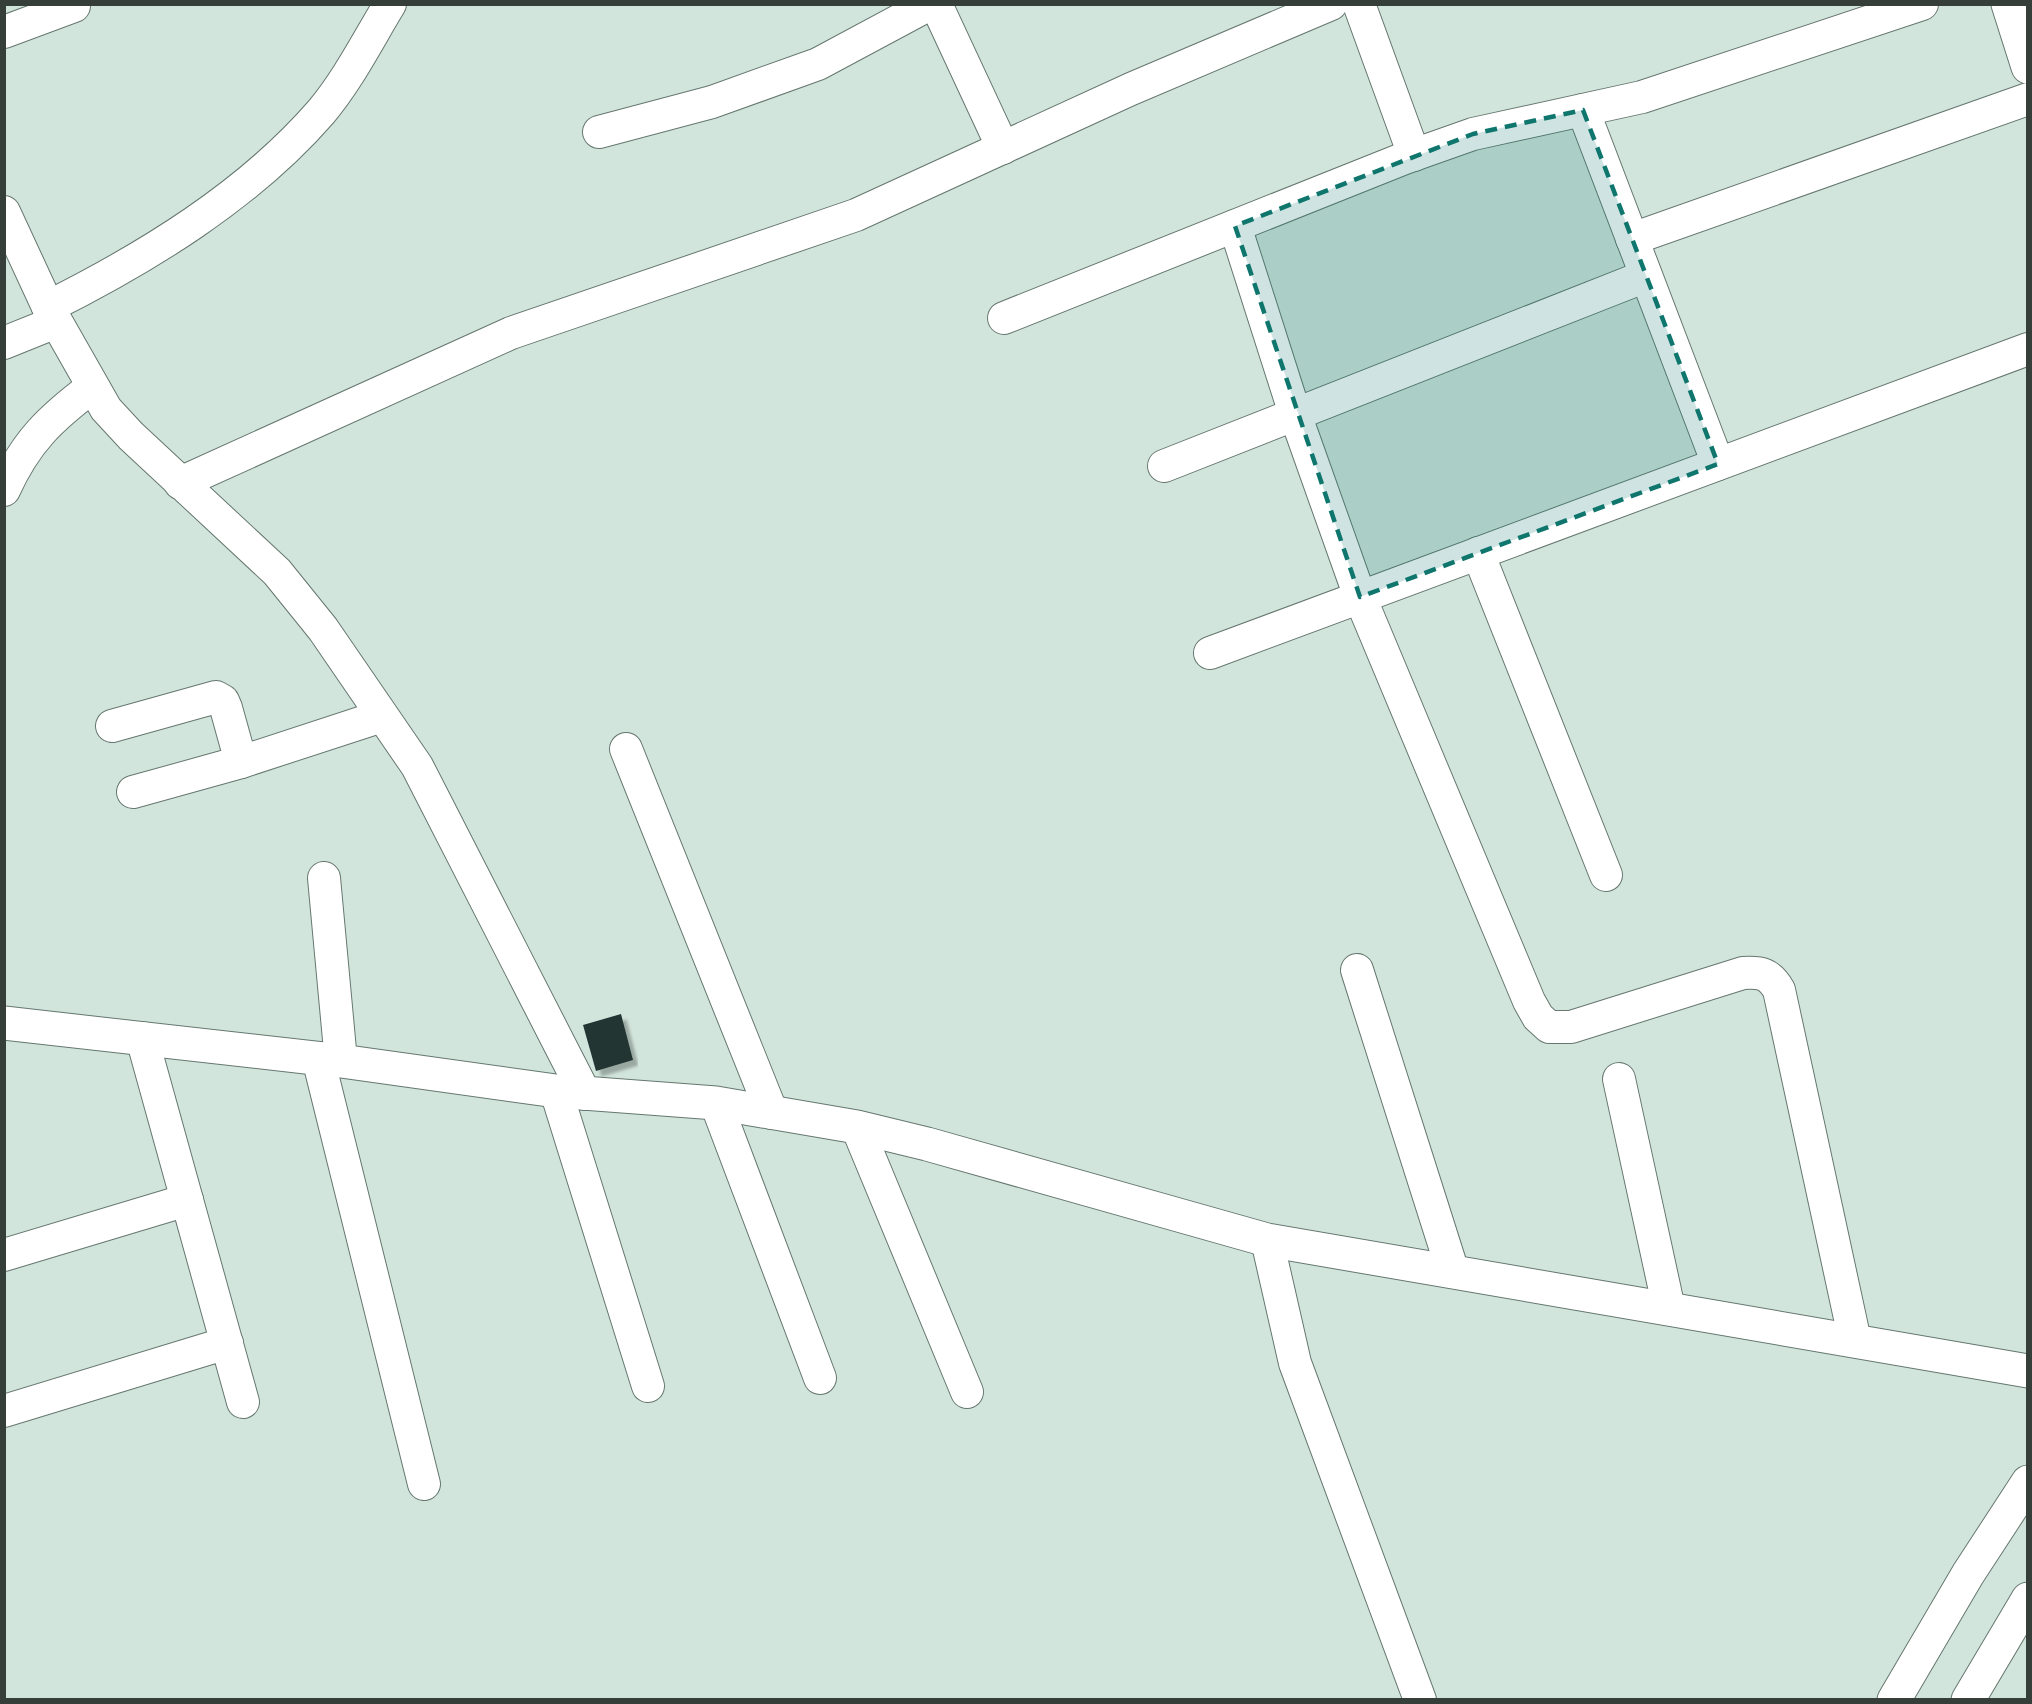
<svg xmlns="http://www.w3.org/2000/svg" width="2032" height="1704" viewBox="0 0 2032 1704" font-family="'Golos Text',sans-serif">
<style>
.building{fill:#223433;filter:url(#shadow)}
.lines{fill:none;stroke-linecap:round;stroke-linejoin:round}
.street-casing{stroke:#65776f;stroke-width:34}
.secondary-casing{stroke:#65776f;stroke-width:35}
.primary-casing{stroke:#65776f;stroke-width:35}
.highway-casing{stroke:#65776f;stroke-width:35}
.street{stroke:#fff;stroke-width:32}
.secondary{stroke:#fff;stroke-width:33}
.primary{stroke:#fff;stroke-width:33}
.highway{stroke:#fff;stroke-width:33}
.marked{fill:#0f766e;fill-opacity:0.2;stroke:#0f766e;stroke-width:4.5;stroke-dasharray:12 8;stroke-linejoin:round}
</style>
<defs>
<filter id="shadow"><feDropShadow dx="5.5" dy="5.5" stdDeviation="1.5" flood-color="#0004"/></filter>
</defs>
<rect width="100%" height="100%" fill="#d2e5dd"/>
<polygon class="building" points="621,1014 633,1060 596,1071 583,1025"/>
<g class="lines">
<defs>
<g id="street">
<polyline points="936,4 1003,148"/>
<polyline points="1359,4 1414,155"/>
<polyline points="4,32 74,6"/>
<polyline points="1583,110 1718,464"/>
<polyline points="599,132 712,102 818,64 930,4"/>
<polyline points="4,212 48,307 106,409 131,436 277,572 323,629 417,766 585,1094"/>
<path d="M 1235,226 L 1295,414 L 1360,597 L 1529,1001 L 1538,1017 L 1549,1027 L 1571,1027 L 1743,973 C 1761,972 1769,973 1779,990 L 1855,1341"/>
<polyline points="1632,239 2028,99"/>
<path d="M 48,307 C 146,258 248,196 321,112 C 348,80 368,40 390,4"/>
<polyline points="1004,318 1405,158 1473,134 1642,97 1922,4"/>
<polyline points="4,343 56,322"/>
<polyline points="1164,466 1646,276"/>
<polyline points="180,483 511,333 856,215 1131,89 1331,4"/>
<path d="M 4,490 C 26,441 51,418 92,387"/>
<polyline points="1478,553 1606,875"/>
<polyline points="1210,653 2028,349"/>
<polyline points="112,726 216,697 223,701 226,708 241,762"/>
<polyline points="626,749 772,1113"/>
<polyline points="133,792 241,762 382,716"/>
<polyline points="324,878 341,1061"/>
<polyline points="1357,970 1453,1272"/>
<polyline points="142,1038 243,1402"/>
<polyline points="318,1058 424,1484"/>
<polyline points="1619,1079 1669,1309"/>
<polyline points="556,1091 648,1386"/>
<polyline points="716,1103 820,1378"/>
<polyline points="857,1127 967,1392"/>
<polyline points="1267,1240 1295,1363 1420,1700"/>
<polyline points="4,1255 187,1200"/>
<polyline points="4,1411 227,1343"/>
</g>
<g id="secondary">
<polyline points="4,1023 341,1061 556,1091 716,1103 857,1127 927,1144 1267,1240 2028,1371"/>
<polyline points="1894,1700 1968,1574 2028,1482"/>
</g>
<polyline id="primary" points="2008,4 2028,67"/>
<polyline id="highway" points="1968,1700 2028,1599"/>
</defs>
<use href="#street" class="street-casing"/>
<use href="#secondary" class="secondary-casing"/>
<use href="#primary" class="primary-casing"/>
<use href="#highway" class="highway-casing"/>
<use href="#street" class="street"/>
<use href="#secondary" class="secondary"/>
<use href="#primary" class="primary"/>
<use href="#highway" class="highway"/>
</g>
<path class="marked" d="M 1583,110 L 1718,464 L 1360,597 L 1235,226 L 1473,134 Z"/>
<rect width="2032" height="1704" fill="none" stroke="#363e3a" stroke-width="12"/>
</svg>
